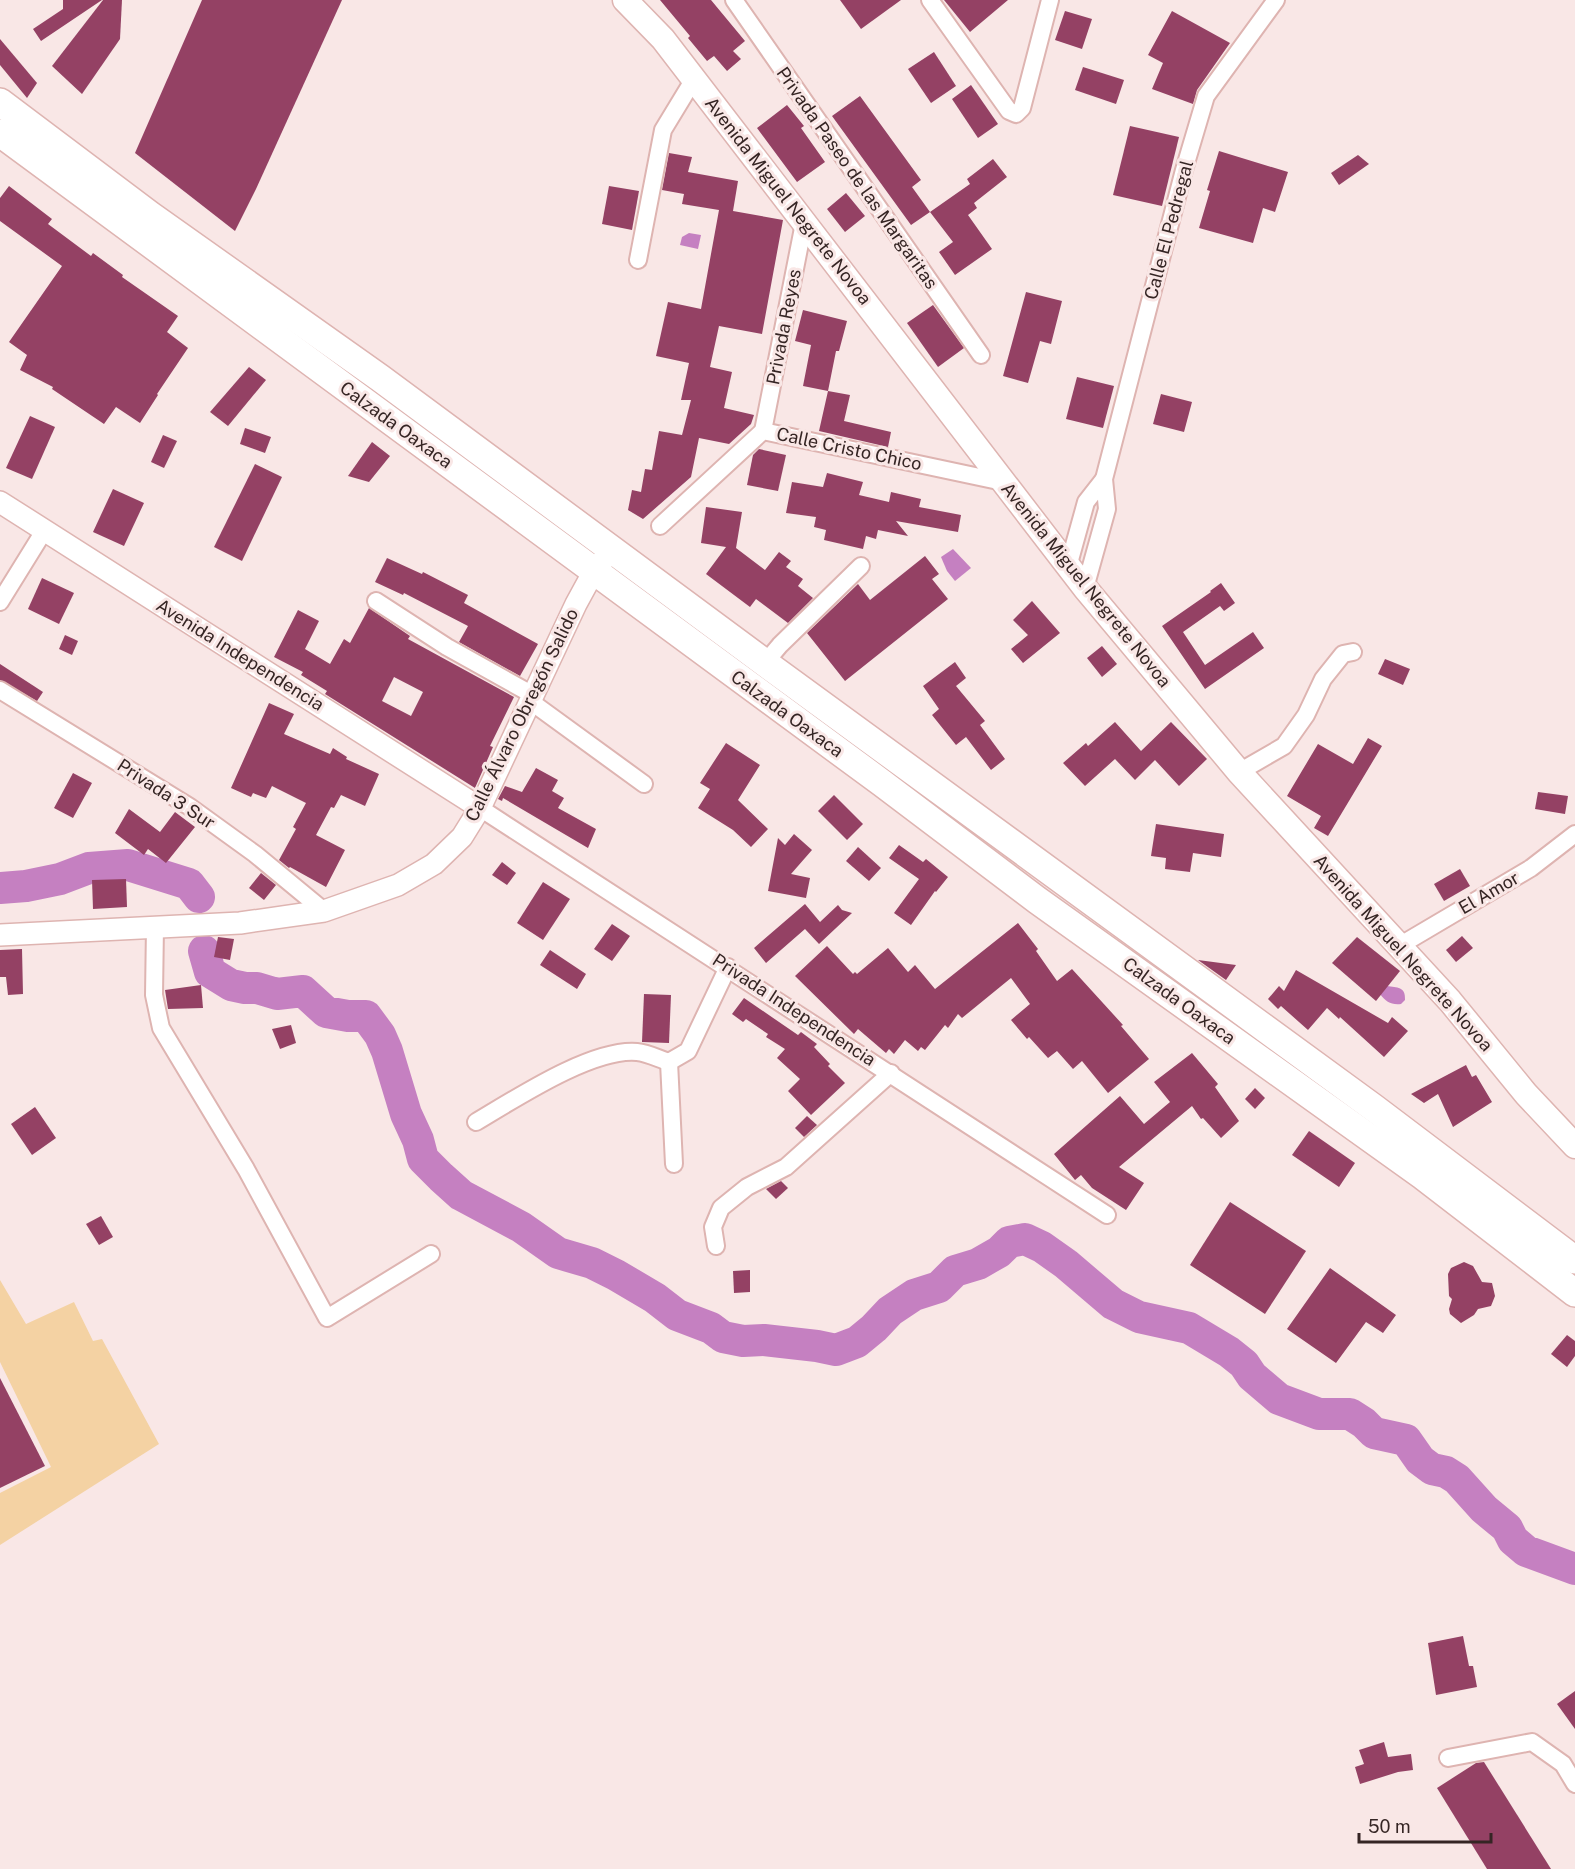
<svg xmlns="http://www.w3.org/2000/svg" width="1575" height="1869" viewBox="0 0 1575 1869" font-family="'Public Sans',sans-serif">
<style>
.green{fill:#f4d2a3}
.water{fill:#c580c1}
.lines{fill:none;stroke-linecap:round;stroke-linejoin:round}
.river{stroke:#c580c1;stroke-width:32}
.building{fill:#944164;fill-rule:evenodd}
.minor-casing{stroke:#deb4b1;stroke-width:20}
.tertiary-casing{stroke:#deb4b1;stroke-width:24}
.secondary-casing{stroke:#deb4b1;stroke-width:27}
.primary-casing{stroke:#deb4b1;stroke-width:30}
.minor{stroke:#fff;stroke-width:16}
.tertiary{stroke:#fff;stroke-width:21}
.secondary{stroke:#fff;stroke-width:24}
.primary{stroke:#fff;stroke-width:27}
.labels{text-anchor:middle;stroke-width:6;stroke-linejoin:round;paint-order:stroke}
.street-label{font-size:18px;fill:#352524;stroke:#f9e7e6}
</style>
<rect width="100%" height="100%" fill="#f9e7e6"/>
<polygon class="green" points="0,1280 26,1324 74,1302 93,1341 102,1339 159,1444 0,1545 0,1493 51,1467 0,1362"/>
<g class="water">
<polygon points="689,233 701,235 698,249 680,245 682,237"/>
<polygon points="953,549 971,568 955,581 947,571 941,557"/>
<path d="M 1387,986 C 1397,988 1406,986 1405,1000 L 1401,1004 C 1391,1005 1386,1002 1380,994 Z"/>
</g>
<g class="lines">
<g class="river">
<polyline points="0,888 26,886 60,879 89,868 128,865 189,884 199,897"/>
<polyline points="204,951 210,972 231,985 245,988 257,988 277,994 303,991 326,1012 348,1016 366,1016 380,1035 387,1051 406,1114 418,1140 423,1159 441,1177 461,1195 521,1227 558,1253 592,1263 616,1275 655,1298 677,1315 711,1328 723,1337 743,1341 764,1340 817,1346 836,1350 857,1342 874,1328 890,1311 914,1295 939,1287 955,1271 978,1264 999,1252 1009,1242 1025,1239 1042,1247 1066,1264 1113,1304 1139,1317 1189,1328 1229,1352 1244,1364 1252,1376 1279,1399 1319,1414 1350,1414 1364,1423 1374,1433 1406,1440 1420,1460 1432,1469 1446,1472 1457,1479 1484,1509 1507,1528 1513,1540 1526,1551 1575,1569"/>
</g>
</g>
<g class="building">
<polygon points="63,0 102,0 41,41 33,29 63,9"/>
<polygon points="103,0 122,0 120,39 82,94 52,66"/>
<polygon points="202,0 342,0 256,189 235,231 135,153"/>
<polygon points="660,0 711,0 745,41 733,51 741,59 727,71 714,56 707,61 688,38 690,36"/>
<polygon points="840,0 901,0 861,29"/>
<polygon points="944,0 1008,0 970,32"/>
<polygon points="1065,11 1092,19 1082,49 1055,40"/>
<polygon points="1172,11 1230,43 1197,90 1193,104 1152,89 1163,63 1148,55"/>
<polygon points="0,39 37,83 27,98 0,65"/>
<polygon points="934,52 956,86 931,103 908,69"/>
<polygon points="1083,67 1124,80 1116,104 1075,90"/>
<polygon points="971,85 998,124 978,138 952,99"/>
<polygon points="860,96 921,180 912,187 930,212 911,225 832,116"/>
<polygon points="787,105 804,126 801,128 825,162 797,182 757,128"/>
<polygon points="1130,126 1179,137 1162,206 1113,195"/>
<polygon points="1219,151 1288,172 1275,212 1263,208 1253,243 1199,228 1210,191 1207,190"/>
<polygon points="669,153 692,157 688,172 738,181 733,211 783,220 762,334 719,326 710,367 732,372 724,408 754,415 751,424 729,444 699,438 691,477 643,519 628,510 632,490 641,492 645,469 652,470 659,431 682,435 691,400 681,400 689,363 656,356 668,302 701,309 719,210 682,204 684,194 662,190"/>
<polygon points="1358,155 1369,164 1339,185 1331,173"/>
<polygon points="993,159 1007,177 974,203 977,208 968,215 992,249 955,275 939,252 953,242 930,212 970,184 967,179"/>
<polygon points="9,186 52,219 48,224 91,256 93,253 123,275 122,277 178,316 167,332 188,348 157,394 158,395 140,423 116,407 104,424 52,389 53,387 20,370 27,355 9,342 62,266 0,221 0,198"/>
<polygon points="609,186 639,191 632,230 602,224"/>
<polygon points="846,193 865,216 845,232 827,209"/>
<polygon points="1026,292 1062,301 1051,344 1040,341 1028,383 1003,376"/>
<polygon points="933,305 964,348 938,367 907,323"/>
<polygon points="803,310 847,321 839,351 836,351 828,391 803,386 811,345 795,341"/>
<polygon points="249,367 266,380 228,426 210,412"/>
<polygon points="1077,377 1114,386 1103,428 1066,419"/>
<polygon points="828,391 850,395 844,421 891,432 888,447 819,431"/>
<polygon points="1161,394 1192,402 1184,432 1153,424"/>
<polygon points="30,416 55,427 32,479 6,468"/>
<polygon points="245,428 271,437 265,453 240,444"/>
<polygon points="163,435 177,441 164,468 151,462"/>
<polygon points="372,442 390,456 369,482 348,476"/>
<polygon points="759,449 786,455 778,491 747,485 753,455"/>
<polygon points="255,464 282,477 242,561 214,547"/>
<polygon points="827,473 863,482 859,495 889,502 891,492 921,499 919,507 961,515 958,532 896,521 908,536 878,530 876,539 866,536 863,549 824,540 826,530 814,527 816,517 786,513 792,482 823,487"/>
<polygon points="113,489 144,503 124,546 93,532"/>
<polygon points="706,507 742,512 736,548 765,570 779,552 791,561 786,567 803,579 798,586 813,598 788,623 756,599 750,607 706,574 726,547 701,543"/>
<polygon points="925,556 939,574 932,579 948,599 845,681 807,633 858,584 870,600"/>
<polygon points="387,558 422,574 423,572 468,595 464,603 538,644 520,676 459,642 468,626 404,593 403,595 375,582"/>
<polygon points="42,578 74,593 59,624 28,609"/>
<polygon points="1221,583 1235,603 1224,611 1220,606 1183,632 1205,665 1253,632 1264,648 1205,689 1162,626 1211,592 1210,591"/>
<polygon points="1032,601 1060,633 1023,663 1011,649 1028,635 1013,620"/>
<path d="M 369,608 L 410,636 L 408,639 L 514,697 L 490,746 L 493,747 L 475,788 L 325,694 L 327,691 L 301,675 L 303,672 L 274,657 L 298,610 L 319,621 L 305,649 L 330,664 L 344,639 L 350,643 ZM 394,677 L 423,692 L 411,716 L 382,701 Z"/>
<polygon points="65,635 78,641 72,655 59,649"/>
<polygon points="1102,646 1117,664 1102,677 1087,658"/>
<polygon points="1385,659 1410,669 1403,685 1378,674"/>
<polygon points="955,662 966,678 956,686 985,721 980,725 1005,759 991,770 966,737 956,745 932,715 939,709 923,686"/>
<polygon points="0,664 43,692 37,701 0,680"/>
<polygon points="269,703 294,714 284,734 330,754 333,748 347,757 346,759 379,774 365,806 341,795 334,808 331,807 316,835 345,850 326,887 290,867 289,868 279,860 296,829 293,827 306,803 272,786 266,798 253,793 251,797 231,788"/>
<polygon points="1115,722 1141,751 1171,722 1207,759 1179,786 1155,760 1135,780 1115,759 1085,786 1063,763 1086,743 1088,746"/>
<polygon points="1368,738 1382,746 1328,836 1314,828 1321,816 1287,796 1318,744 1353,764"/>
<polygon points="726,743 760,765 738,800 768,829 751,847 733,830 698,808 710,789 700,783"/>
<polygon points="536,768 558,780 552,791 564,798 558,808 596,829 588,848 503,798 502,801 498,799 505,786 522,792"/>
<polygon points="73,773 92,783 73,818 54,808"/>
<polygon points="1538,792 1568,796 1565,814 1535,809"/>
<polygon points="834,795 863,824 847,840 818,811"/>
<polygon points="129,809 160,832 175,812 195,827 166,863 148,849 144,855 115,833"/>
<polygon points="1156,824 1224,834 1221,857 1193,853 1190,872 1165,869 1166,858 1151,856"/>
<polygon points="794,834 812,850 791,874 810,878 806,898 768,891 778,838 785,845"/>
<polygon points="899,845 923,862 926,859 948,877 936,892 935,891 911,925 894,913 919,879 889,858"/>
<polygon points="858,847 881,868 869,881 846,861"/>
<polygon points="502,862 516,873 507,885 492,875"/>
<polygon points="1460,869 1470,886 1444,901 1434,884"/>
<polygon points="261,873 276,885 264,900 249,888"/>
<polygon points="126,879 127,907 93,909 92,880"/>
<polygon points="543,882 570,899 543,940 517,923"/>
<polygon points="805,904 820,922 838,905 842,910 852,913 819,944 805,929 766,963 754,948"/>
<polygon points="1018,923 1038,949 1036,951 1057,981 1072,969 1123,1025 1121,1026 1149,1059 1108,1093 1082,1061 1073,1069 1057,1051 1048,1058 1029,1037 1027,1039 1011,1020 1030,1004 1011,978 962,1018 958,1014 948,1028 945,1025 925,1050 921,1047 918,1051 905,1040 894,1054 889,1049 886,1053 858,1029 854,1034 795,976 827,946 853,974 855,972 857,974 888,948 908,972 915,965 935,989"/>
<polygon points="612,924 630,936 612,961 594,949"/>
<polygon points="1462,936 1473,948 1456,962 1446,950"/>
<polygon points="218,937 234,939 230,960 214,957"/>
<polygon points="1357,937 1400,971 1376,1001 1332,963"/>
<polygon points="22,949 23,994 8,995 6,977 0,977 0,950"/>
<polygon points="550,950 586,974 577,989 540,965"/>
<polygon points="1198,960 1236,965 1226,980"/>
<polygon points="1296,970 1388,1023 1392,1017 1408,1031 1384,1057 1340,1017 1339,1019 1327,1008 1308,1030 1281,1006 1278,1009 1268,999 1279,986 1284,991"/>
<polygon points="201,985 203,1008 168,1009 165,990"/>
<polygon points="644,994 671,995 669,1043 642,1042"/>
<polygon points="744,998 798,1035 801,1032 817,1044 814,1047 830,1064 828,1066 845,1083 811,1115 788,1091 800,1079 777,1058 785,1049 766,1037 768,1034 746,1019 743,1022 732,1014"/>
<polygon points="291,1025 296,1043 280,1049 272,1029"/>
<polygon points="1192,1053 1218,1084 1215,1087 1239,1121 1221,1138 1203,1118 1201,1119 1192,1106 1119,1167 1144,1183 1126,1210 1092,1188 1081,1175 1075,1180 1054,1154 1120,1096 1144,1124 1170,1102 1154,1082"/>
<polygon points="1466,1065 1472,1077 1476,1075 1492,1102 1453,1127 1438,1094 1424,1103 1411,1094"/>
<polygon points="1255,1088 1265,1098 1255,1109 1245,1099"/>
<polygon points="35,1107 56,1138 32,1155 11,1124"/>
<polygon points="807,1116 817,1125 804,1137 795,1128"/>
<polygon points="1309,1131 1355,1163 1339,1187 1292,1155"/>
<polygon points="781,1181 788,1188 776,1199 766,1189"/>
<polygon points="1230,1202 1306,1251 1265,1314 1190,1265"/>
<polygon points="101,1216 113,1237 99,1245 86,1224"/>
<polygon points="1464,1262 1473,1266 1482,1282 1492,1283 1495,1296 1491,1306 1478,1309 1474,1315 1461,1323 1450,1314 1449,1309 1452,1299 1449,1296 1448,1274 1451,1268"/>
<polygon points="1330,1268 1396,1315 1383,1333 1366,1322 1336,1363 1287,1329"/>
<polygon points="750,1270 750,1292 734,1293 733,1271"/>
<polygon points="1567,1335 1575,1341 1575,1356 1567,1367 1551,1354"/>
<polygon points="0,1378 45,1466 0,1488"/>
<polygon points="1463,1636 1469,1666 1473,1666 1477,1687 1436,1695 1428,1643"/>
<polygon points="1575,1691 1575,1729 1557,1704"/>
<polygon points="1384,1742 1388,1757 1411,1754 1413,1770 1398,1772 1360,1784 1355,1767 1364,1764 1359,1750"/>
<polygon points="1484,1762 1551,1869 1487,1869 1437,1788 1476,1763"/>
</g>
<g class="lines">
<defs>
<g id="minor">
<polyline points="734,0 981,355"/>
<polyline points="930,0 1009,111 1016,114 1022,108 1050,0"/>
<polyline points="638,260 663,130 694,79"/>
<polyline points="763,431 804,223"/>
<polyline points="660,526 763,431 1003,482"/>
<polyline points="1068,567 1086,502 1104,479"/>
<polyline points="1085,588 1107,509 1104,479 1184,170 1206,96 1276,0"/>
<polyline points="376,601 447,647 533,695"/>
<polyline points="0,602 44,531"/>
<polyline points="765,663 780,645 861,566"/>
<polyline points="0,690 190,807 255,854 324,911"/>
<polyline points="530,701 644,784"/>
<polyline points="1239,772 1284,746 1306,715 1323,679 1343,654 1353,652"/>
<polyline points="480,808 1107,1215"/>
<polyline points="155,926 154,995 161,1028 246,1169 327,1318 431,1254"/>
<polyline points="1399,946 1531,868 1575,834"/>
<polyline points="669,1062 674,1164"/>
<path d="M 476,1122 C 515,1099 592,1048 637,1052 C 648,1053 659,1059 669,1062 L 688,1051 L 728,967"/>
<polyline points="716,1246 713,1227 721,1208 747,1187 786,1167 891,1073"/>
<polyline points="1448,1758 1532,1742 1563,1764 1575,1784"/>
</g>
<g id="tertiary">
<polyline points="0,502 480,808"/>
<polyline points="0,935 240,923 324,911 398,885 434,864 462,837 480,808 576,604 594,571 604,559"/>
</g>
<polyline id="secondary" points="625,0 663,39 1085,588 1239,772 1450,1001 1526,1094 1575,1146"/>
<g id="primary">
<polyline points="0,102 150,215 380,378 765,663 1374,1108 1575,1260"/>
<polyline points="0,133 882,783 1037,900 1423,1176 1575,1293"/>
</g>
</defs>
<use href="#minor" class="minor-casing"/>
<use href="#tertiary" class="tertiary-casing"/>
<use href="#secondary" class="secondary-casing"/>
<use href="#primary" class="primary-casing"/>
<use href="#minor" class="minor"/>
<use href="#tertiary" class="tertiary"/>
<use href="#secondary" class="secondary"/>
<use href="#primary" class="primary"/>
</g>
<g class="labels">
<g class="street-label">
<text transform="translate(857 178) rotate(55)" y="6">Privada Paseo de las Margaritas</text>
<text transform="translate(788 201) rotate(52)" y="6">Avenida Miguel Negrete Novoa</text>
<text transform="translate(1169 230) rotate(-75)" y="6">Calle El Pedregal</text>
<text transform="translate(784 327) rotate(-79)" y="6">Privada Reyes</text>
<text transform="translate(396 425) rotate(36)" y="6">Calzada Oaxaca</text>
<text transform="translate(849 449) rotate(12)" y="6">Calle Cristo Chico</text>
<text transform="translate(1086 585) rotate(51)" y="6">Avenida Miguel Negrete Novoa</text>
<text transform="translate(240 655) rotate(32)" y="6">Avenida Independencia</text>
<text transform="translate(787 714) rotate(36)" y="6">Calzada Oaxaca</text>
<text transform="translate(522 715) rotate(-64)" y="6">Calle Álvaro Obregón Salido</text>
<text transform="translate(166 794) rotate(33)" y="6">Privada 3 Sur</text>
<text transform="translate(1489 893) rotate(-30)" y="6">El Amor</text>
<text transform="translate(1403 953) rotate(48)" y="6">Avenida Miguel Negrete Novoa</text>
<text transform="translate(1179 1001) rotate(36)" y="6">Calzada Oaxaca</text>
<text transform="translate(794 1010) rotate(33)" y="6">Privada Independencia</text>
</g>
</g>
<path d="M1359 1833v9h132v-9" fill="none" stroke="#352524" stroke-width="3"/>
<text x="1368" y="1833" font-size="18" fill="#352524" stroke="#f9e7e6" stroke-width="4.5" paint-order="stroke">50 m</text>
</svg>
